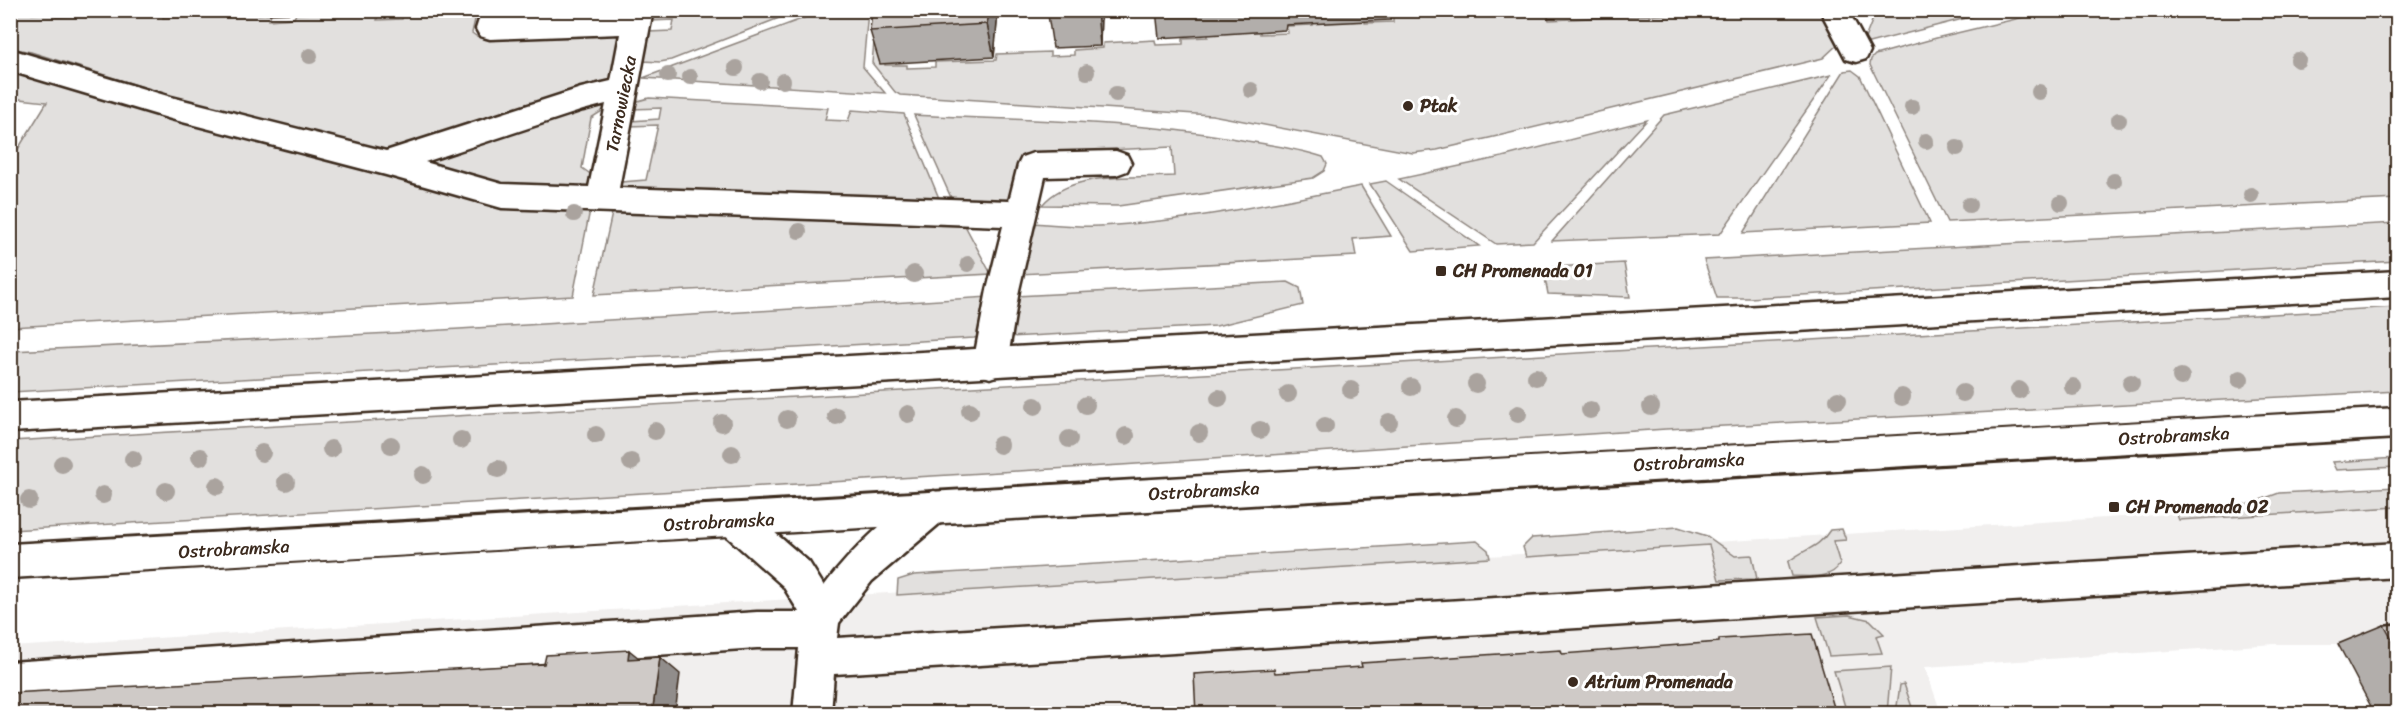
<svg xmlns="http://www.w3.org/2000/svg" width="2408" height="724" viewBox="0 0 2408 724" font-family="Sriracha,sans-serif">
<style>
.built{fill:#f1efee}
.green{fill:#e2e0de;stroke:#8e857e;stroke-width:1.5}
.lines{fill:none;stroke-linecap:round;stroke-linejoin:round}
.minor-casing{stroke:#3b2a1e;stroke-width:5}
.major-casing{stroke:#3b2a1e;stroke-width:5}
.minor{fill:#fff;fill-rule:evenodd}
.major{fill:#fff;fill-rule:evenodd}
.tree{fill:#aaa39e}
.wall{fill:#b2aeab;stroke:#3b2a1e;stroke-width:1.5}
.shaded-wall{fill:#918d8b;stroke:#3b2a1e;stroke-width:1.5}
.building{fill:#cfcac7;stroke:#3b2a1e;stroke-width:1.5}
.poi-dot{fill:#3b2a1e;stroke:#fff;stroke-width:2}
.labels{text-anchor:middle;stroke-width:6;stroke-linejoin:round;paint-order:stroke}
.street-label{font-size:18px;fill:#3b2a1e;stroke:#fff}
.poi-label{font-size:18px;font-weight:bold;fill:#3b2a1e;stroke:#fff;text-anchor:start}
</style>
<rect width="100%" height="100%" fill="#fff"/>
<filter id="ink" filterUnits="userSpaceOnUse"><feTurbulence type="fractalNoise" baseFrequency=".0167" numOctaves="2"/><feDisplacementMap in="SourceGraphic" scale="12" xChannelSelector="R" yChannelSelector="G"/><feConvolveMatrix kernelMatrix="1 2 1 2 8 2 1 2 1" color-interpolation-filters="sRGB"/></filter>
<g filter="url(#ink)">
<polygon class="built" points="2397,500 2397,639 2338,644 2275,644 1925,667 1941,713 11,714 11,647"/>
<g class="green">
<polygon points="677,10 797,11 671,60 660,62 643,61 648,32 672,31 674,20 650,21 651,16 675,15"/>
<polygon points="877,10 888,16 885,65 907,65 907,68 935,67 935,62 996,60 997,54 1050,52 1050,56 1074,55 1074,50 1103,48 1103,43 1155,40 1156,45 1183,44 1183,38 1208,37 1208,32 1260,29 1260,34 1288,33 1287,26 1313,25 1312,20 1365,19 1365,23 1393,22 1393,16 1418,15 1418,10 1468,10 1469,13 1546,11 1549,20 1740,11 1820,11 1825,16 1838,44 1823,58 1502,135 1437,150 1413,153 1212,115 900,95 895,92 872,63"/>
<polygon points="2054,10 2397,11 2397,199 1947,222 1870,65 1871,59 1875,55 1940,37"/>
<polygon points="10,11 32,11 32,14 57,12 56,17 81,16 83,12 140,11 140,13 165,12 163,18 187,17 189,13 246,11 244,15 271,14 269,20 294,18 296,14 354,11 353,16 378,15 377,20 402,19 403,15 460,12 459,16 476,15 472,33 476,36 611,31 623,35 619,64 609,82 395,153 188,101 31,52 11,48"/>
<polygon points="823,11 868,11 863,67 885,93 643,78"/>
<polygon points="1876,11 1994,11 1869,43 1864,41"/>
<polygon points="11,69 215,129 591,205 573,296 11,327 10,162 47,102 11,98"/>
<polygon points="1852,70 1860,76 1930,223 1743,233 1844,71"/>
<polygon points="1831,75 1720,234 1552,241 1664,115"/>
<polygon points="649,98 828,108 825,120 848,121 852,110 904,114 941,203 621,188 619,185 621,182 646,180 658,125 630,126 631,121 659,119 661,108 633,109 638,101"/>
<polygon points="606,101 610,106 591,118 582,168 596,178 594,187 505,190 416,162"/>
<path d="M 914,115 C 1024,121 1138,120 1247,141 C 1273,145 1298,149 1323,157 L 1327,164 L 1324,171 L 1313,178 L 1118,206 L 1042,205 C 1070,171 1132,178 1174,176 L 1172,147 L 1024,154 L 1011,203 L 953,202 Z"/>
<polygon points="1647,120 1533,242 1496,244 1399,179 1502,157"/>
<polygon points="1386,181 1479,246 1413,251 1370,184"/>
<path d="M 1361,186 L 1391,236 L 1353,239 L 1356,256 L 1020,274 L 1031,223 C 1053,224 1077,227 1099,226 C 1187,222 1275,203 1361,186 Z"/>
<polygon points="625,208 962,220 991,274 594,295 612,213"/>
<polygon points="2397,223 2397,261 1749,298 1717,298 1704,260"/>
<polygon points="1624,263 1630,297 1548,294 1545,278 1554,267"/>
<polygon points="1288,282 1300,288 1303,305 1216,326 1008,337 1016,296"/>
<polygon points="989,297 978,337 974,338 11,392 11,351 393,333"/>
<polygon points="2397,307 2397,391 1666,429 1121,465 11,530 11,441"/>
<polygon points="2397,458 2397,467 2336,470 2332,462"/>
<polygon points="2397,487 2397,507 2179,520 2177,515 2197,506 2249,504 2279,493"/>
<polygon points="1678,527 1707,536 1735,556 1752,555 1757,579 1719,580 1709,545 1526,557 1523,547 1532,538"/>
<path d="M 1842,529 L 1846,540 L 1833,541 L 1840,564 C 1831,580 1809,576 1792,576 L 1788,562 C 1804,549 1819,548 1830,530 Z"/>
<polygon points="1477,541 1488,550 1490,558 897,595 898,580 914,575"/>
<polygon points="1849,615 1870,620 1884,634 1876,636 1882,653 1829,656 1817,617"/>
<polygon points="1891,667 1887,713 1847,713 1834,671"/>
<polygon points="1904,684 1914,713 1896,713 1900,685"/>
</g>
<g class="lines">
<defs>
<g id="minor">
<path d="M 482,10 L 504,10 L 506,18 L 653,10 L 619,188 L 1009,201 L 1018,165 L 1022,157 L 1033,153 L 1116,151 L 1127,155 L 1131,163 L 1127,171 L 1116,175 L 1045,177 L 1019,290 L 1007,364 L 1002,374 L 990,378 L 978,374 L 973,364 L 987,290 L 1003,226 L 502,208 L 386,175 L 171,119 L 10,71 L 10,49 L 171,97 L 386,151 L 581,88 L 611,81 L 620,34 L 490,39 L 480,36 L 476,29 ZM 606,104 L 589,187 L 502,184 L 425,162 L 583,110 Z"/>
<polygon points="1820,10 1848,10 1870,51 1866,59 1856,62 1846,59"/>
<path d="M 934,491 L 946,496 L 952,507 L 946,518 L 872,581 L 839,623 L 837,638 L 2398,543 L 2398,577 L 834,674 L 831,714 L 793,714 L 799,648 L 757,648 L 10,700 L 10,662 L 757,612 L 799,612 L 783,586 L 723,533 L 717,521 L 723,509 L 735,505 L 747,509 L 809,562 L 824,586 C 848,554 896,505 934,491 Z"/>
</g>
<g id="major">
<polygon points="2398,271 2398,297 10,432 10,402"/>
<path d="M 2398,408 L 2398,438 C 1602,482 806,533 10,578 L 10,544 C 806,501 1602,451 2398,408 Z"/>
</g>
</defs>
<use href="#minor" class="minor-casing"/>
<use href="#major" class="major-casing"/>
<use href="#minor" class="minor"/>
<use href="#major" class="major"/>
</g>
<g class="tree">
<circle cx="310" cy="56" r="8"/>
<circle cx="2298" cy="60" r="8"/>
<circle cx="736" cy="68" r="8"/>
<circle cx="1087" cy="72" r="8"/>
<circle cx="668" cy="75" r="8"/>
<circle cx="690" cy="77" r="8"/>
<circle cx="760" cy="81" r="8"/>
<circle cx="783" cy="81" r="8"/>
<circle cx="1251" cy="90" r="8"/>
<circle cx="2039" cy="92" r="8"/>
<circle cx="1116" cy="94" r="8"/>
<circle cx="1912" cy="107" r="8"/>
<circle cx="2119" cy="120" r="8"/>
<circle cx="1926" cy="141" r="8"/>
<circle cx="1957" cy="148" r="8"/>
<circle cx="2114" cy="181" r="8"/>
<circle cx="2251" cy="195" r="8"/>
<circle cx="2061" cy="203" r="8"/>
<circle cx="1969" cy="205" r="8"/>
<circle cx="574" cy="214" r="8"/>
<circle cx="799" cy="231" r="8"/>
<circle cx="968" cy="264" r="8"/>
<circle cx="914" cy="274" r="9"/>
<circle cx="1536" cy="377" r="9"/>
<circle cx="2181" cy="377" r="9"/>
<circle cx="2240" cy="379" r="9"/>
<circle cx="2131" cy="383" r="9"/>
<circle cx="1476" cy="384" r="9"/>
<circle cx="1411" cy="387" r="9"/>
<circle cx="2073" cy="387" r="9"/>
<circle cx="1351" cy="390" r="9"/>
<circle cx="2019" cy="390" r="9"/>
<circle cx="1963" cy="393" r="9"/>
<circle cx="1288" cy="394" r="9"/>
<circle cx="1902" cy="397" r="9"/>
<circle cx="1219" cy="398" r="9"/>
<circle cx="1838" cy="400" r="9"/>
<circle cx="1086" cy="405" r="9"/>
<circle cx="1035" cy="406" r="9"/>
<circle cx="1651" cy="407" r="9"/>
<circle cx="1590" cy="410" r="9"/>
<circle cx="970" cy="411" r="9"/>
<circle cx="908" cy="414" r="9"/>
<circle cx="1518" cy="414" r="9"/>
<circle cx="836" cy="416" r="9"/>
<circle cx="787" cy="419" r="9"/>
<circle cx="1456" cy="419" r="9"/>
<circle cx="1389" cy="422" r="9"/>
<circle cx="722" cy="423" r="9"/>
<circle cx="1325" cy="426" r="9"/>
<circle cx="1260" cy="430" r="9"/>
<circle cx="655" cy="431" r="9"/>
<circle cx="1199" cy="433" r="9"/>
<circle cx="596" cy="435" r="9"/>
<circle cx="1126" cy="436" r="9"/>
<circle cx="1069" cy="439" r="9"/>
<circle cx="461" cy="440" r="9"/>
<circle cx="391" cy="445" r="9"/>
<circle cx="1000" cy="445" r="9"/>
<circle cx="331" cy="449" r="9"/>
<circle cx="262" cy="453" r="9"/>
<circle cx="732" cy="454" r="9"/>
<circle cx="200" cy="457" r="9"/>
<circle cx="133" cy="459" r="9"/>
<circle cx="631" cy="462" r="9"/>
<circle cx="62" cy="464" r="9"/>
<circle cx="498" cy="469" r="9"/>
<circle cx="423" cy="475" r="9"/>
<circle cx="286" cy="482" r="9"/>
<circle cx="217" cy="486" r="9"/>
<circle cx="166" cy="491" r="9"/>
<circle cx="103" cy="495" r="9"/>
<circle cx="29" cy="500" r="9"/>
</g>
<g class="wall">
<polygon points="51,10 149,10 55,14"/>
<polygon points="159,10 480,10 479,11 371,15 368,11 266,14 263,11 161,13"/>
<polygon points="872,10 998,10 994,57 880,64 870,31"/>
<polygon points="1101,10 1100,46 1053,48 1048,15"/>
<polygon points="1156,10 1447,10 1414,12 1391,14 1390,20 1286,25 1285,30 1159,38"/>
<polygon points="2397,624 2397,714 2375,714 2338,644 2384,625"/>
</g>
<g class="shaded-wall">
<polygon points="989,10 998,10 998,12 994,57 987,24"/>
<polygon points="1097,10 1101,10 1100,46"/>
<polygon points="629,650 650,667 628,659"/>
<polygon points="660,657 680,674 675,714 652,714"/>
</g>
<g class="building">
<polygon points="872,10 989,10 987,24 870,31"/>
<polygon points="1048,10 1097,10 1097,13 1048,15"/>
<polygon points="2397,624 2397,649 2384,625"/>
<polygon points="1812,634 1836,714 1196,714 1194,674 1274,669 1275,673 1362,667 1361,663 1561,650 1562,654 1719,642 1719,639"/>
<polygon points="629,650 628,659 660,657 652,714 10,714 10,693 544,664 546,655"/>
</g>
</g>
<g class="poi-dot">
<circle cx="1408" cy="106" r="6"/>
<rect x="1435" y="265" width="12" height="12" rx="3"/>
<rect x="2108" y="501" width="12" height="12" rx="3"/>
<circle cx="1573" cy="682" r="6"/>
</g>
<g class="labels">
<g class="street-label">
<text transform="translate(621 104) rotate(-79)" y="6">Tarnowiecka</text>
<text transform="translate(2174 436) rotate(-3)" y="6">Ostrobramska</text>
<text transform="translate(1689 462) rotate(-3)" y="6">Ostrobramska</text>
<text transform="translate(1204 491) rotate(-3)" y="6">Ostrobramska</text>
<text transform="translate(719 522) rotate(-3)" y="6">Ostrobramska</text>
<text transform="translate(234 549) rotate(-3)" y="6">Ostrobramska</text>
</g>
<g class="poi-label">
<text x="1420" y="112">Ptak</text>
<text x="1453" y="277">CH Promenada 01</text>
<text x="2126" y="513">CH Promenada 02</text>
<text x="1585" y="688">Atrium Promenada</text>
</g>
</g>
<rect width="2408" height="724" fill="none" stroke="#fff" stroke-width="36"/>
<rect x="18" y="18" width="2372" height="688" fill="none" stroke="#3b2a1e" stroke-width="2" filter="url(#ink)"/>
</svg>
